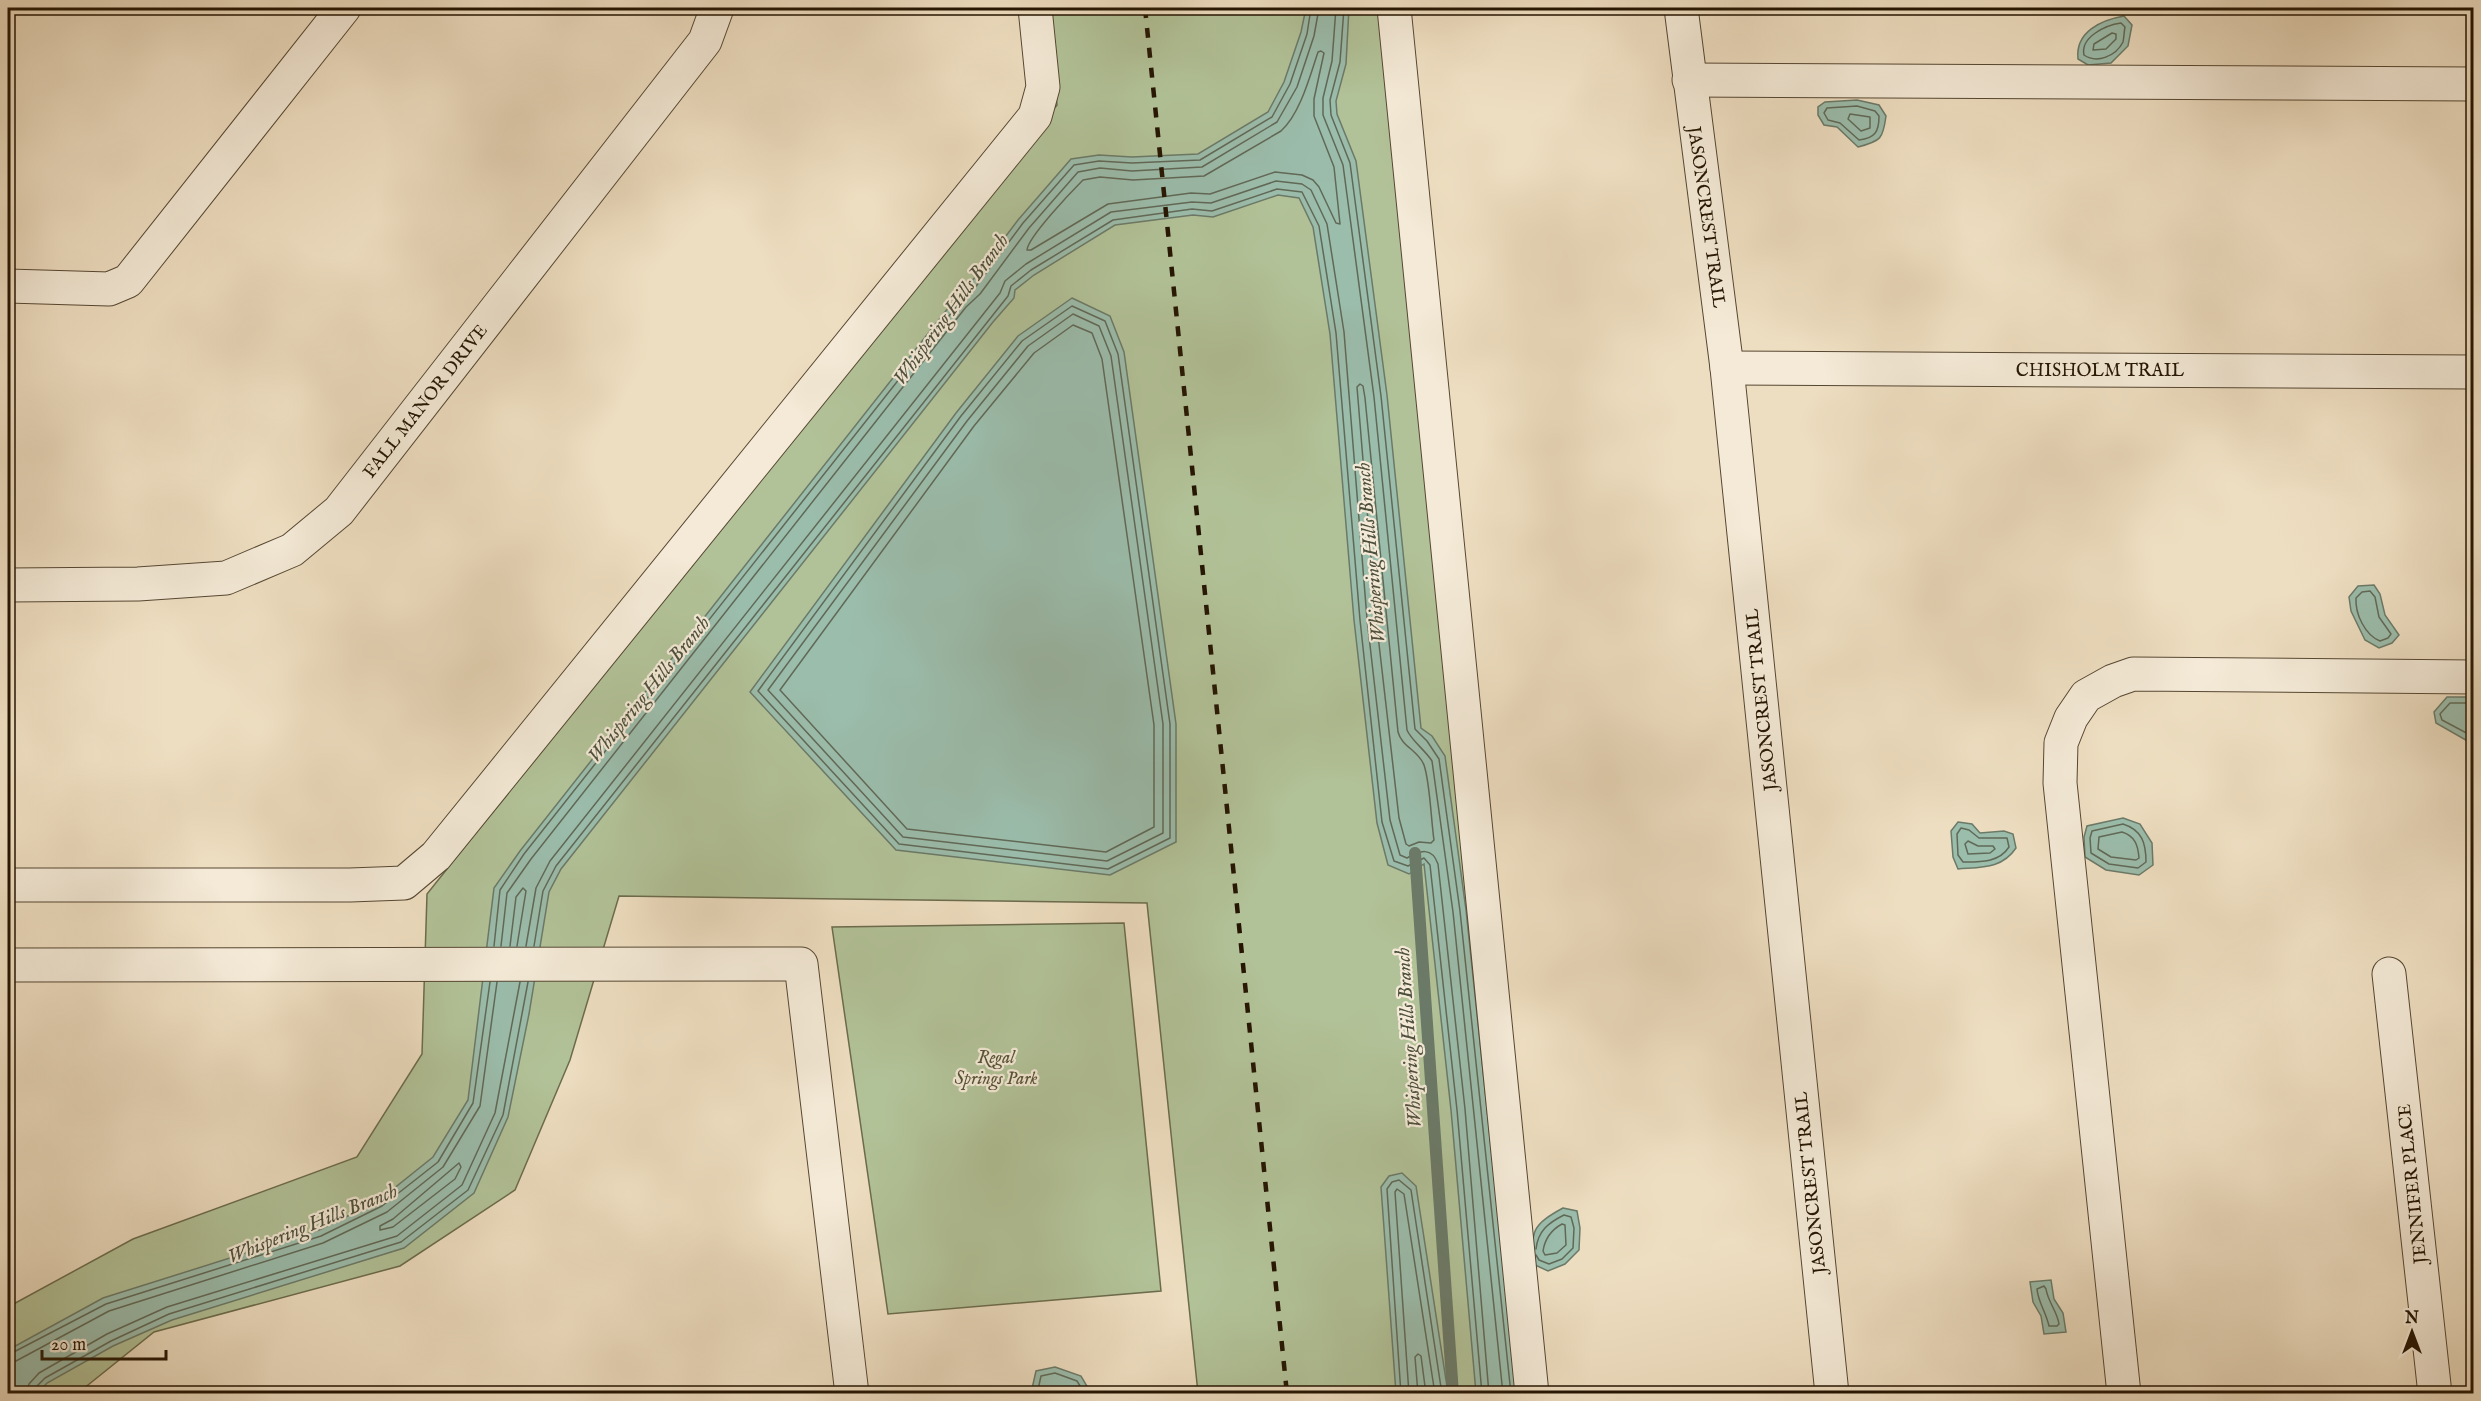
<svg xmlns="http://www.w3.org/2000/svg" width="2481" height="1401" viewBox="0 0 2481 1401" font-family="'IM FELL English',serif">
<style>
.green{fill:#b2c298;stroke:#6b6c4d;stroke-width:1.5}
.water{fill:#9bbdac;stroke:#6b7a68;stroke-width:1.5}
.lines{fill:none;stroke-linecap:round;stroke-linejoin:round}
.shore{stroke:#606957;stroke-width:1.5}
.stream{stroke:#6b7a68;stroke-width:12}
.minor-casing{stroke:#564732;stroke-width:35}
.minor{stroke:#f4ead7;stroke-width:33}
.rail{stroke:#241502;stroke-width:4.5;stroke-dasharray:10 10;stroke-linecap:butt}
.labels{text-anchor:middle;stroke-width:4.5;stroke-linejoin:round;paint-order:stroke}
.street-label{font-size:18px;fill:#241502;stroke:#f4ead7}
.park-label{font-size:18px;font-style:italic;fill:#565236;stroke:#f4ead7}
.water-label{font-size:20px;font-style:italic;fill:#4e503e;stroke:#f4ead7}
</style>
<rect width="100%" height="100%" fill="#eedec1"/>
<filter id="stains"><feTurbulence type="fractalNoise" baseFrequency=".00333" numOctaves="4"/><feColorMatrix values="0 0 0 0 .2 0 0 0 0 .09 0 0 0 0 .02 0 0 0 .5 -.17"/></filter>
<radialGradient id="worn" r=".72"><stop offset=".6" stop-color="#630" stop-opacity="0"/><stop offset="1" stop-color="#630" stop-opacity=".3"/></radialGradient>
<g class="green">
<polygon points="1047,8 1394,8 1533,1393 1198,1393 1147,903 619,896 570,1060 515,1190 400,1266 154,1332 78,1393 8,1394 8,1307 133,1239 357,1157 422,1054 427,894 1057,105"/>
<polygon points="1124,923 1161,1291 888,1314 832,927"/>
</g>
<g class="water">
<polygon points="1306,8 1349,8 1346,64 1336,101 1337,114 1356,161 1387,395 1421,728 1432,736 1445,756 1466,910 1517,1393 1476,1393 1451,1110 1424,864 1409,874 1388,865 1377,823 1354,620 1330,334 1313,227 1299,198 1278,195 1213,217 1193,215 1115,225 1034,275 1015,290 1014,298 993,322 561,869 549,892 529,1014 508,1117 474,1193 404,1248 172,1320 113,1346 47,1383 38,1393 8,1394 8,1350 103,1298 319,1230 378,1201 433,1157 468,1100 494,888 520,851 956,298 969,285 1018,220 1071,159 1099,155 1132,157 1198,154 1268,112 1284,82 1301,32"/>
<path d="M 2124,16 L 2132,25 L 2128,46 L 2111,63 L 2088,65 L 2078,59 C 2075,32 2101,20 2124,16 Z"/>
<path d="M 1857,100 L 1879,105 L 1886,116 C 1883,139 1881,141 1858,147 L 1837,127 L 1824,125 L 1818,115 L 1818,107 L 1825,102 Z"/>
<polygon points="1072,298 1110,316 1124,352 1176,724 1176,842 1110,875 896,850 750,692 956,413 1018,336"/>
<polygon points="2374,585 2380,594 2385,615 2399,635 2392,643 2379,648 2365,640 2351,611 2349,597 2358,586"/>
<polygon points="2447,697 2473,697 2473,741 2471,743 2436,723 2434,712"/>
<polygon points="2123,818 2140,824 2152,843 2153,865 2139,875 2106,870 2085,857 2084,837 2087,826"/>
<path d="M 1958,822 L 1972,824 L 1980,833 L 2004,831 L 2013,834 L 2016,848 C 2002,869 1981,867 1958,869 L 1953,857 L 1951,831 Z"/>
<polygon points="1402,1173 1416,1186 1448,1393 1396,1393 1381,1187 1389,1176"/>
<path d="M 1563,1208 L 1577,1211 L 1580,1228 L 1579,1250 L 1565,1264 L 1548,1271 L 1535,1265 C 1530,1231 1532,1225 1563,1208 Z"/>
<polygon points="2051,1280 2054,1299 2063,1313 2066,1332 2044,1334 2041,1316 2033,1302 2030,1282"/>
<polygon points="1055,1367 1081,1376 1091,1393 1031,1393 1036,1371"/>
</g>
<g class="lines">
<g class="shore">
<path d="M 1336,8 L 1332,61 L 1323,98 L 1323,115 L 1343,165 L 1374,397 L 1407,730 C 1411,740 1425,750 1432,761 L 1453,912 L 1503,1394"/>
<polyline points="1344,8 1340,62 1330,100 1331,115 1350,163 1381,396 1415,729 1427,741 1439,759 1460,911 1511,1394"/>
<path d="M 2121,23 L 2125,27 C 2124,32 2124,38 2123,42 C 2116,56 2097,64 2084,55 C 2080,37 2106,25 2121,23 Z"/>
<polygon points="2112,33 2116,34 2116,39 2106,49 2093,50 2094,44"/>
<path d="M 1321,51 L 1324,53 L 1314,99 L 1314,116 L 1334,167 L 1340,224 L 1336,223 L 1319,187 L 1313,180 L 1302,175 L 1275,172 L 1210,194 L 1191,193 L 1108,204 L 1031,250 L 1027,250 C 1028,237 1072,191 1083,180 L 1100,177 L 1133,180 L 1204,176 L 1281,131 C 1300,114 1310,76 1318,52 Z"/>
<path d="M 1857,106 L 1875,111 L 1879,116 C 1879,132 1875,138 1859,140 L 1840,123 L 1828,120 L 1824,113 L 1827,108 Z"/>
<polygon points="1850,114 1870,117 1870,128 1861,131 1848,119"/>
<polygon points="1072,306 1105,321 1118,354 1170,724 1170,838 1108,869 899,844 758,691 961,416 1022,341"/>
<polygon points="1073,314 1099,326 1111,356 1163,724 1163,833 1107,861 903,837 768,690 967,421 1028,346"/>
<polygon points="1073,325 1092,333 1102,359 1154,725 1154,827 1106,852 907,829 780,690 974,426 1034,353"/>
<path d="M 1360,384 L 1363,386 L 1365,398 L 1398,732 C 1402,747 1418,750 1424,765 C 1430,782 1431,820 1434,840 L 1431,843 L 1419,842 L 1409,846 L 1406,844 L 1399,818 L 1376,618 L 1357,387 Z"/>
<path d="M 2370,591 L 2375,597 L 2379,617 L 2391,634 L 2388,638 L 2380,641 C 2365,635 2355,614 2356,598 L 2362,592 Z"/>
<polyline points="2474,703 2450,703 2440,714 2442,720 2474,737"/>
<path d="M 2123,824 C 2142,830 2146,843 2146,862 L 2138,868 L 2109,864 L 2091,853 L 2090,838 L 2092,831 Z"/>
<path d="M 1961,828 L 1969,830 L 1979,838 L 2007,838 L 2009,847 C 1999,863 1979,862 1963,862 L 1958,855 L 1957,834 Z"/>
<path d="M 2122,832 C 2135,836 2138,845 2139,858 L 2136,860 L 2111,857 L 2098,849 L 2099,837 Z"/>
<polygon points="1968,841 1978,846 1993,846 1995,849 1990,853 1968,854 1965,844"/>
<polyline points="494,946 500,890 524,854 960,302 974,289 1023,223 1074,165 1099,161 1132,163 1200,160 1272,117 1290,84 1307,34 1311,8"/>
<polyline points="501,946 507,893 531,859 966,307 980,294 1029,228 1078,172 1100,168 1132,171 1202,167 1277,122 1297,87 1314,36 1319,8"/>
<polyline points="510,946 516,897 523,888 526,891 517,946"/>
<path d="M 526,946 L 536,888 L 550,861 L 1000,293 L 1005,281 L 1026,264 L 1111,212 L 1192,202 L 1211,203 L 1276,181 L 1302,184 L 1311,190 L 1327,224 L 1344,332 L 1367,619 L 1390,820 L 1400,855 L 1407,858 C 1420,850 1432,847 1438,864 L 1465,1109 L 1489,1394"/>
<polyline points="534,946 543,891 556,866 1008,296 1011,286 1031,270 1113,220 1192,209 1212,211 1277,189 1302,192 1319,226 1336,333 1360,620 1382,822 1394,861 1408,866 1424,858 1430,865 1457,1110 1482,1394"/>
<polygon points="459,1163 461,1167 455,1179 393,1227 380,1230 380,1226 393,1219"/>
<path d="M 1562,1224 L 1565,1225 L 1566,1245 L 1557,1253 L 1545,1255 L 1543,1251 C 1545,1238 1551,1230 1562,1224 Z"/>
<path d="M 1536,1249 C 1538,1231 1548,1223 1564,1215 L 1571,1217 L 1574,1228 L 1573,1248 L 1562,1259 L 1549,1264 L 1539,1260 L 1536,1255"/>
<path d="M 2044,1286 L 2046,1289 C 2048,1302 2057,1311 2059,1324 L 2057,1326 L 2049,1326 C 2046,1312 2038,1302 2037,1289 Z"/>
<polyline points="8,1355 106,1304 321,1236 382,1206 438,1162 473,1103 490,982"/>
<polyline points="8,1362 16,1361 109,1311 323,1243 387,1212 443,1167 480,1106 497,982"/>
<polyline points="26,1394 29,1384 39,1373 107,1334 167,1307 397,1236 462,1185 495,1113 520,982"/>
<polyline points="34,1394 35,1388 45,1378 111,1341 169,1314 401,1242 468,1190 503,1115 528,982"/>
<polyline points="1037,1394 1041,1376 1055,1373 1077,1381 1085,1394"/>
<polyline points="1401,1394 1387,1189 1392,1182 1399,1180 1411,1190 1442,1394"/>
<polyline points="1409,1394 1395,1192 1397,1189 1404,1194 1435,1394"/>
<polyline points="1418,1394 1415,1357 1418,1354 1421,1356 1426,1394"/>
</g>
<polyline class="stream" points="1415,853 1453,1394"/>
<defs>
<g id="minor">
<polyline points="1394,8 1532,1394"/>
<polyline points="1681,8 1727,368 1832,1394"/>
<polyline points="1689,80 2474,84"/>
<polyline points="8,286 109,289 128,281 344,8"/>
<polyline points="1727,368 2474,372"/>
<polyline points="8,585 138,584 226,578 292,550 339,511 705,41 717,8"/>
<polyline points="8,885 350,885 404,883 436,856 1035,116 1043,87 1035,8"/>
<polyline points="8,965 801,964 852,1394"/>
<polyline points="2389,974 2435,1394"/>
<polyline points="2124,1394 2060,783 2061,743 2071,718 2086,696 2113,681 2133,674 2474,677"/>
</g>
</defs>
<use href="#minor" class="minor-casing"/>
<use href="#minor" class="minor"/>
<polyline class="rail" points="1145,8 1287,1394"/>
</g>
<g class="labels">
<g class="street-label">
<text transform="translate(1707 217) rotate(82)" y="6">JASONCREST TRAIL</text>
<text x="2100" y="376">CHISHOLM TRAIL</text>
<text transform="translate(425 401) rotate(-52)" y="6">FALL MANOR DRIVE</text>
<text transform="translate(1761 700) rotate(-96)" y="6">JASONCREST TRAIL</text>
<text transform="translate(1810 1183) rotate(-96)" y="6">JASONCREST TRAIL</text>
<text transform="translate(2412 1184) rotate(-96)" y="6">JENNIFER PLACE</text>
</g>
<g class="park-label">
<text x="996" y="1063">Regal<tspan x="996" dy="21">Springs Park</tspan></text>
</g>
<g class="water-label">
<text transform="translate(950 309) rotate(-54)" y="7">Whispering Hills Branch</text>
<text transform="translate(1370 553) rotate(-95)" y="7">Whispering Hills Branch</text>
<text transform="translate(648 689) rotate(-51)" y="7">Whispering Hills Branch</text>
<text transform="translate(1408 1038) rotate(-94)" y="7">Whispering Hills Branch</text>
<text transform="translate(312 1223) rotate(-22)" y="7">Whispering Hills Branch</text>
</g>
</g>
<rect width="2481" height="1401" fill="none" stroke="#eedec1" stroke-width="30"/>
<rect x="9" y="9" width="2463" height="1383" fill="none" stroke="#241502" stroke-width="3"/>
<rect x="15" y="15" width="2451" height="1371" fill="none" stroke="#241502" stroke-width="1.5"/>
<g transform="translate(2412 1332)" stroke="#f4ead7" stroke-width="4.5" paint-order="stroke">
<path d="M0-4.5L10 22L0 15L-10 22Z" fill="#241502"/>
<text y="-9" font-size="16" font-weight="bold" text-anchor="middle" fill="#241502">N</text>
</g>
<path d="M42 1350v9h124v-9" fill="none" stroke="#241502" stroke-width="3"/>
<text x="51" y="1350" font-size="18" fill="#241502" stroke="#f4ead7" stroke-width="4.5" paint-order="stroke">20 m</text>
<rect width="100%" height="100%" filter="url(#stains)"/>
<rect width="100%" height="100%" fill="url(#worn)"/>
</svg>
